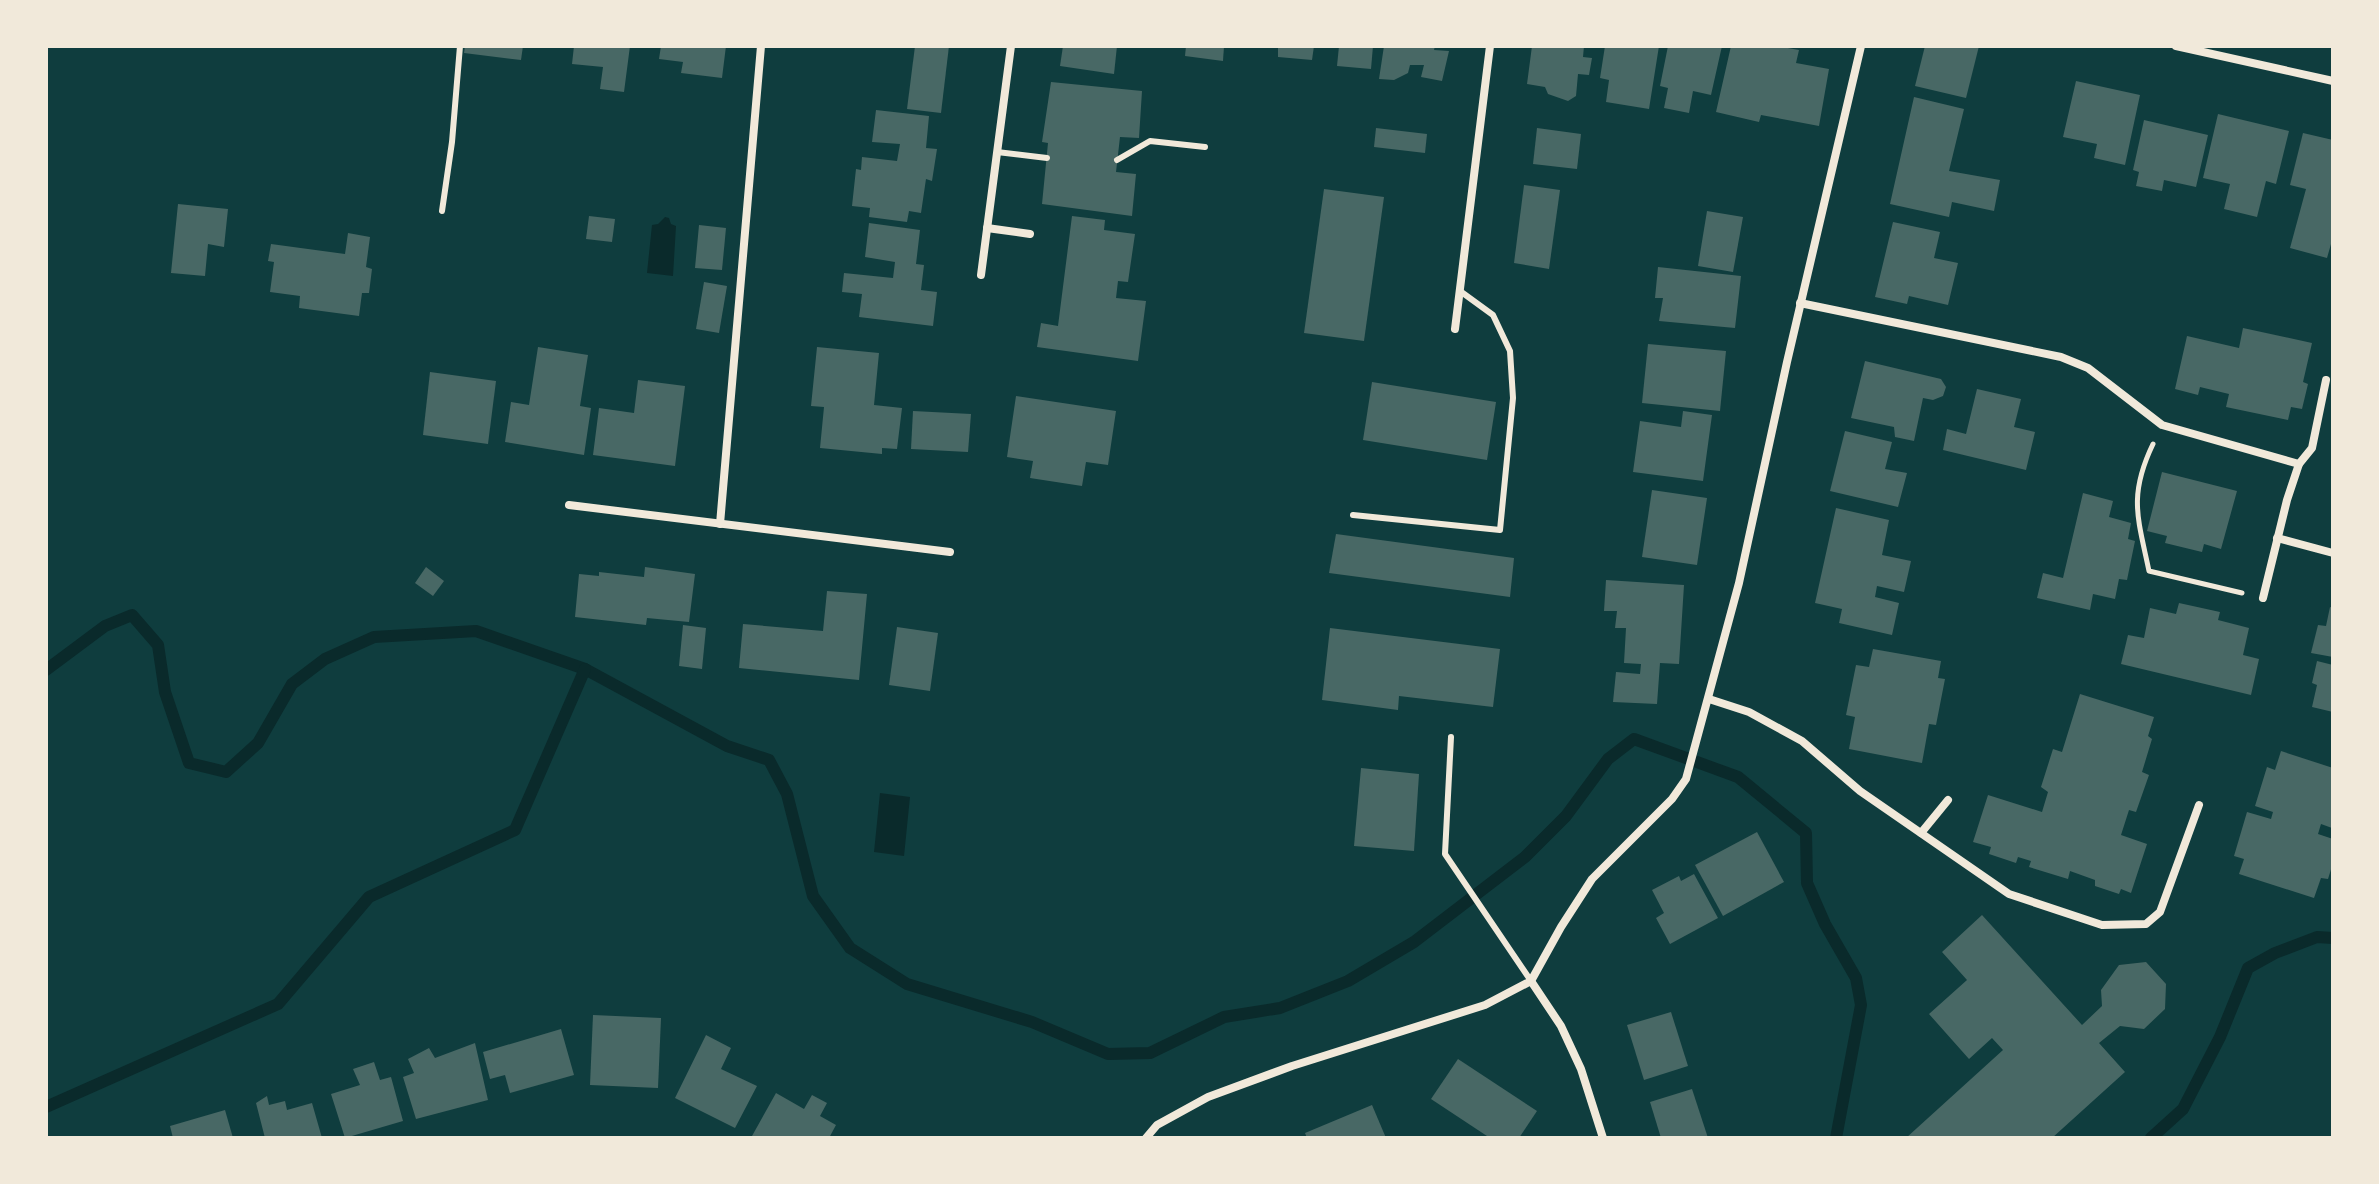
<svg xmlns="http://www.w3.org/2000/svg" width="2379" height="1184" viewBox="0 0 2379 1184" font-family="'Roboto Condensed',sans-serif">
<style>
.water{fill:#0a2a2b}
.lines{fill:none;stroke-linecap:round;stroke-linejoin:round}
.stream{stroke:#0a2a2b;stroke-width:12}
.building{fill:#486865}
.path{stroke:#f1e9da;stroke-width:5}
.service{stroke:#f1e9da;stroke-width:6}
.minor{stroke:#f1e9da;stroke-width:8}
</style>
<rect width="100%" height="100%" fill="#0f3d3e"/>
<g class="water">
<polygon points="665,217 669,218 671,224 676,226 673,276 647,273 652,225 658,224"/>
<polygon points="880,793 910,797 904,856 874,852"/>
</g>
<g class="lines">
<g class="stream">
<polyline points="46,670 105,626 132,615 158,645 165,692 189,763 226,772 258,743 292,684 325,659 374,637 476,631 585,669 727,746 769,760 787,794 813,896 850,948 907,984 1032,1022 1108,1054 1150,1053 1224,1017 1280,1008 1348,981 1414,942 1525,857 1566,816 1608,759 1634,739 1738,777 1806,833 1807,883 1825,924 1856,978 1861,1005 1836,1138"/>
<polyline points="46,1107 278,1004 369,897 515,830 585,669"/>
<polyline points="2151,1138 2183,1109 2220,1037 2248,968 2275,953 2317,937 2333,938"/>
</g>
</g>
<g class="building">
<polygon points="465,46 523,46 521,60 464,53"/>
<polygon points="574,46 630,46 624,92 600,89 603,67 572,64"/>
<polygon points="661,46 726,46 722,78 681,73 683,62 659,59"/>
<polygon points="915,46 949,46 941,113 907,109"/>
<polygon points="1063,46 1117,46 1114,74 1060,66"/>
<polygon points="1186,46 1224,46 1223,61 1185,56"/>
<polygon points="1278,46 1314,46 1312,60 1278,57"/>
<polygon points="1339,46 1373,46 1371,69 1337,66"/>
<polygon points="1384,46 1435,46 1434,50 1449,51 1442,81 1421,77 1424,65 1410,65 1408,73 1394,80 1379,79"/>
<polygon points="1532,46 1584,46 1583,57 1592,58 1589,75 1578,74 1576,96 1568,101 1548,94 1545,87 1527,84"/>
<polygon points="1605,46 1659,46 1649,109 1606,102 1609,80 1600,78"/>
<polygon points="1668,46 1722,46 1711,95 1693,91 1689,113 1664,108 1668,88 1660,86"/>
<polygon points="1731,46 1777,46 1799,50 1796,63 1829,69 1819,126 1761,115 1759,122 1716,112"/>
<polygon points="1925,46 1979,46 1966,98 1915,86"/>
<polygon points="2076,81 2140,95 2125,165 2094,158 2097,144 2063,137"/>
<polygon points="1051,82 1142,91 1139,138 1120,137 1116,172 1136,174 1132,216 1042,204 1048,143 1042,142"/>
<polygon points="1914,97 1964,109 1949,171 2000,180 1994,211 1952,202 1949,217 1890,204"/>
<polygon points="876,110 929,116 926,148 937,149 932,181 926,179 921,213 909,211 907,222 869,217 870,208 852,206 856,169 861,170 862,157 897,161 900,144 872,142"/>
<polygon points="2218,114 2289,131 2276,184 2266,181 2257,217 2224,209 2230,184 2203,178"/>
<polygon points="2144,120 2208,135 2196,187 2164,180 2162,191 2136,186 2139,172 2133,170"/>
<polygon points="1376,128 1427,134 1425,153 1374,147"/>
<polygon points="1537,128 1581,134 1577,169 1533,164"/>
<polygon points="2303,133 2333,140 2333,237 2327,258 2290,248 2306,189 2290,185"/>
<polygon points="1524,185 1560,190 1549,269 1514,263"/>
<polygon points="1324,189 1384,197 1364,341 1304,333"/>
<polygon points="178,204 228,209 224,247 208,244 205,276 171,273"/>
<polygon points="1707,211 1743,217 1733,272 1698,266"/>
<polygon points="589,216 615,219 612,242 586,239"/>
<polygon points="1072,216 1105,220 1104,230 1135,234 1128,282 1118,281 1116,298 1146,301 1138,361 1037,347 1041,323 1058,326"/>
<polygon points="1893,222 1940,232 1934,258 1958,263 1948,305 1909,296 1907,304 1875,297"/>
<polygon points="869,223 920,230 916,264 924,265 921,290 937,292 933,326 859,317 862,294 842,292 844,273 893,278 895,262 865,257"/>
<polygon points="699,225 726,228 722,270 695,268"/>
<polygon points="348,233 370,237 366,267 372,269 369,293 362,293 359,316 299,308 300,296 270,292 274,262 268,261 271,244 345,254"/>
<polygon points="1658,267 1741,276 1735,328 1659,321 1663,298 1655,298"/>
<polygon points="704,282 727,286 719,333 696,329"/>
<polygon points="2243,328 2312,343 2303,382 2308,384 2302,409 2291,407 2288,420 2226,407 2229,394 2200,387 2198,395 2175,389 2187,336 2239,348"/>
<polygon points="1648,344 1726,351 1720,411 1642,403"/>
<polygon points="538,347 588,355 580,406 591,408 584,455 505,442 511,402 529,405"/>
<polygon points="817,347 879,353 874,405 902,408 897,449 882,448 882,454 820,448 824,407 811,406"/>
<polygon points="1865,361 1941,379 1946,387 1943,396 1933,400 1923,398 1914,441 1895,437 1894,427 1851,418"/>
<polygon points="430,372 496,381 488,444 423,435"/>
<polygon points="638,380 685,386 675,466 593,455 599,408 634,413"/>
<polygon points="1372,382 1496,402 1487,460 1363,440"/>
<polygon points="1977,389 2021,399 2014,427 2035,432 2026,470 1943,450 1947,429 1966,434"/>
<polygon points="1016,396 1116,411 1108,465 1086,462 1082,486 1030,478 1033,461 1007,457"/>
<polygon points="913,411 971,414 968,452 911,449"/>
<polygon points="1683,411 1712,415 1703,481 1633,472 1640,421 1681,427"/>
<polygon points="1845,431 1892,442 1885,469 1907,473 1898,507 1830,491"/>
<polygon points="2162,472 2237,491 2221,549 2204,544 2202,552 2165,543 2167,536 2147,531"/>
<polygon points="1652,490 1707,498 1697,565 1642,557"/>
<polygon points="2083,493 2113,501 2109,517 2131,523 2128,539 2135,541 2127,580 2119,579 2115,599 2093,594 2090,610 2037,598 2043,573 2063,578"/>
<polygon points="1836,508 1889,520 1882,555 1911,561 1904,592 1877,586 1875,597 1899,603 1892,635 1839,623 1842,609 1815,603"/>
<polygon points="1336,534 1514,558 1510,597 1329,573"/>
<polygon points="426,567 444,581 433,596 415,583"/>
<polygon points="645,567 695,574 689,622 647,618 646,625 575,617 579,574 599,576 599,572 644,577"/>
<polygon points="1606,580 1684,585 1679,664 1660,663 1657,704 1613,702 1616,672 1640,674 1641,664 1624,663 1626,628 1615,628 1617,611 1604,611"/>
<polygon points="827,591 867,594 859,680 739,668 743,624 823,631"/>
<polygon points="2179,603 2220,612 2218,620 2249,628 2243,655 2259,659 2251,695 2121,664 2128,635 2144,638 2150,608 2176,614"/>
<polygon points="2330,607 2333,608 2333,657 2311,653 2318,625 2326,626"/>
<polygon points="683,625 706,628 702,669 679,666"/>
<polygon points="897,627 938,633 930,691 889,685"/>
<polygon points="1330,628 1500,649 1493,707 1399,696 1398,710 1322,700"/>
<polygon points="1873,649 1941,661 1938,678 1945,679 1936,725 1929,724 1922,763 1849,749 1855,717 1846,715 1856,665 1869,667"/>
<polygon points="2317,661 2333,665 2333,712 2312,707 2317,685 2312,683"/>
<polygon points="2080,694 2154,717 2148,736 2152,739 2142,772 2149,775 2136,812 2129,810 2121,835 2147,844 2131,893 2121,889 2119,894 2095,886 2095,880 2070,871 2068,879 2029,867 2031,861 2018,857 2016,863 1989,854 1991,847 1973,842 1988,795 2042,812 2048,792 2041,787 2053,749 2062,752"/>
<polygon points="2281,751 2333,768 2333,824 2332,828 2321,824 2318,834 2333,839 2333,863 2328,879 2321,878 2314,898 2239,874 2244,859 2234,856 2247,812 2271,819 2273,812 2255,806 2267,767 2275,770"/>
<polygon points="1361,768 1419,774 1414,851 1354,846"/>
<polygon points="1757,832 1784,882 1723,916 1695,865"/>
<polygon points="1694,874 1718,918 1670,944 1656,918 1664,913 1652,890 1679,876 1681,881"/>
<polygon points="1982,915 2082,1025 2102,1006 2101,990 2119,965 2146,962 2166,984 2165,1009 2144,1029 2120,1026 2099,1043 2125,1072 2052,1138 1906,1138 2003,1050 1992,1038 1969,1059 1929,1014 1967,980 1942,952"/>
<polygon points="1671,1012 1688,1066 1644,1080 1627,1025"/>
<polygon points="593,1015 661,1018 658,1088 590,1085"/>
<polygon points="561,1029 574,1075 510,1093 505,1075 490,1079 483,1052"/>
<polygon points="706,1035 731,1048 721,1069 757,1086 735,1128 675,1098"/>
<polygon points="475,1043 488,1100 416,1119 403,1077 414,1073 408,1059 429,1048 435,1058"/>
<polygon points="1458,1059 1537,1111 1519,1138 1490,1138 1431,1099"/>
<polygon points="374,1062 380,1080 391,1077 403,1121 345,1138 331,1094 360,1085 353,1069"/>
<polygon points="1692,1089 1708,1138 1661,1138 1650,1102"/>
<polygon points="776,1093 804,1109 812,1095 827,1103 820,1116 836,1125 829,1138 756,1138 752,1136"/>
<polygon points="267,1096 269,1105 285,1101 287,1110 312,1103 322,1138 265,1138 256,1103"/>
<polygon points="1372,1105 1386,1138 1307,1138 1305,1133"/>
<polygon points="225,1110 233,1138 173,1138 170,1126"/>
</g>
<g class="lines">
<path class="path" d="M 2153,444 C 2128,496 2138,518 2149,571 L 2242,593"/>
<g class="service">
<polyline points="997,152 1047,158"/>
<polyline points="1117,160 1150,141 1205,147"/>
<polyline points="442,211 452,142 460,46"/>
<polyline points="1353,515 1500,530 1513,398 1510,351 1493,315 1460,291"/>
<polyline points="1451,737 1445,854 1531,981"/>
</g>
<g class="minor">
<polyline points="2176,46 2333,81"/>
<polyline points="987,228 1030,234"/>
<polyline points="981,275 1011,46"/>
<polyline points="1800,303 2061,357 2088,368 2162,425 2299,464"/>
<polyline points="1455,329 1490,46"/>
<polyline points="569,505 950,552"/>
<polyline points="720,524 761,46"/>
<polyline points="2277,538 2333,553"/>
<polyline points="2263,598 2287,500 2299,464 2312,448 2326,380"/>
<polyline points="1709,699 1749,712 1802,741 1860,791 2009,894 2102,925 2146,924 2160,912 2199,805"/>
<polyline points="1921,833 1948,800"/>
<polyline points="1531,981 1561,1026 1581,1069 1603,1138"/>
<polyline points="1146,1138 1157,1125 1208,1097 1292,1066 1485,1005 1531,981 1561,927 1592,879 1672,799 1686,779 1739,583 1787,362 1861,46"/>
</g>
</g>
<rect width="2379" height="1184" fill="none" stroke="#f1e9da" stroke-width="96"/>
</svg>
